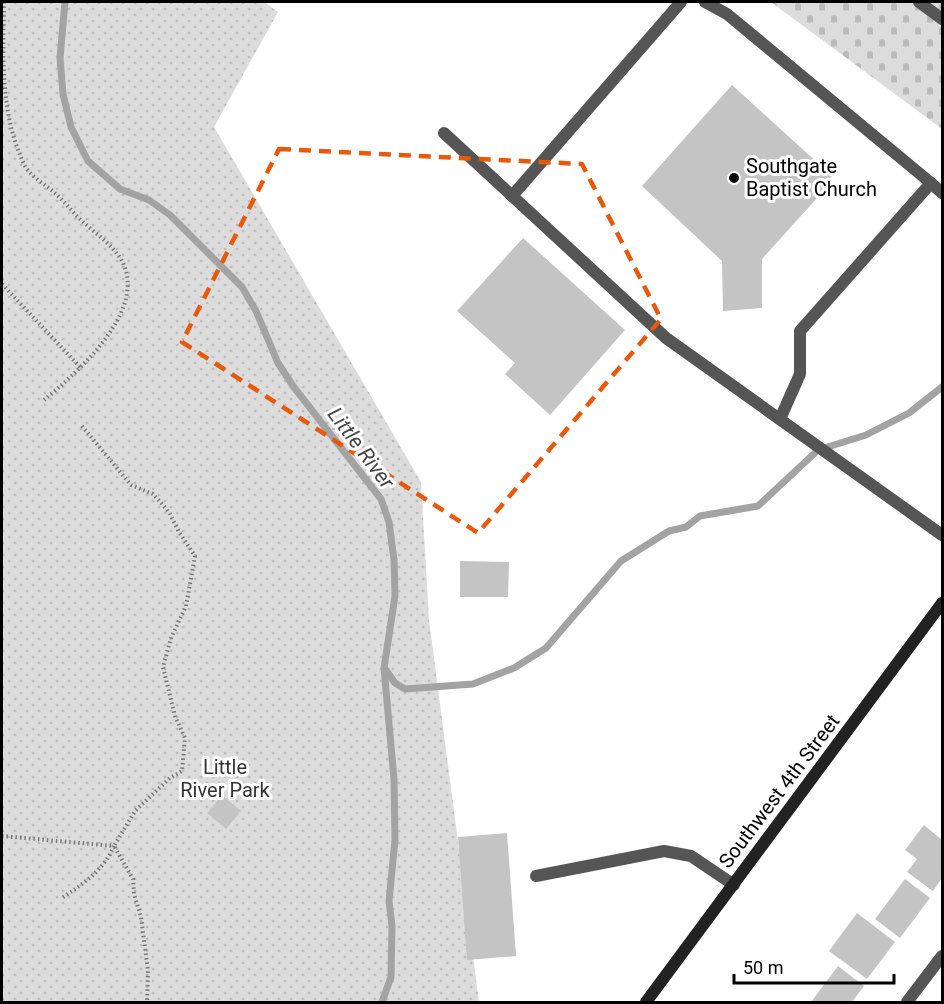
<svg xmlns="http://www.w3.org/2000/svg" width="944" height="1004" viewBox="0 0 944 1004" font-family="Roboto,sans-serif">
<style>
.green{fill:url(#green-dots)}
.cemetery{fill:url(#cemetery-stones)}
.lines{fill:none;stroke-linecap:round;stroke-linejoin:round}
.stream{stroke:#a3a3a3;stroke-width:7}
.building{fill:#c4c4c4}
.path{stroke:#777;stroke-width:4;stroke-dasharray:1.5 3;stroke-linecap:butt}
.service{stroke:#555;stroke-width:12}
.minor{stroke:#555;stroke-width:12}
.secondary{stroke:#222;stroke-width:12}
.marked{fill:none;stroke:#e8590c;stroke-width:4.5;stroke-dasharray:12 8;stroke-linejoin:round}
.poi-dot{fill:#000;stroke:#fff;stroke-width:2}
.labels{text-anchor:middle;stroke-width:6;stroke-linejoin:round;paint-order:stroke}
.poi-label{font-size:20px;fill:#000;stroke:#fff;text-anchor:start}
.park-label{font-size:20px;fill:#333;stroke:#fff}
.street-label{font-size:20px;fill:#000;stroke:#fff}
.water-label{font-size:21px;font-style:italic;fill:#444;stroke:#fff}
</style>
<defs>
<pattern id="green-dots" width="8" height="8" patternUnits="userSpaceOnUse" patternTransform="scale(1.5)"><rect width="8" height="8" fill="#dcdcdc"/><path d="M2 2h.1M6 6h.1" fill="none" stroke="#bbb" stroke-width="1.8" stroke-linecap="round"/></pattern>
<pattern id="cemetery-stones" width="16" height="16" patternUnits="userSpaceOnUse" patternTransform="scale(1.5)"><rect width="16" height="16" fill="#dcdcdc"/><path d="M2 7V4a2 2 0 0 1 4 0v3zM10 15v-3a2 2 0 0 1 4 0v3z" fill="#bbb"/></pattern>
</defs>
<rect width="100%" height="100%" fill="#fff"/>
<polygon class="green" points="2,2 264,2 278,12 214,127 421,482 429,620 479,1002 2,1002"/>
<polygon class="cemetery" points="771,2 942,2 942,129"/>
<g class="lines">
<g class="stream">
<polyline points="65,2 60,58 63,94 71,127 88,161 120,189 149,200 170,215 242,287 256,311 278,363 293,386 381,499 389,522 394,560 395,596 384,668 394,779 395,840 389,901 392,926 391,977 382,1002"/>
<polyline points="386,670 395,683 405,689 473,684 514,668 546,648 621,561 669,531 686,527 700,516 758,506 818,450 866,435 909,413 942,387"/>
</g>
</g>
<g class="building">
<polygon points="732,85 832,176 824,184 827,187 762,259 762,308 723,311 722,261 642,186"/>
<polygon points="523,238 625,330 550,415 505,374 515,363 457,311"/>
<polygon points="460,561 509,562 508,597 460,597"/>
<polygon points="222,795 241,811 226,829 207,813"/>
<polygon points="924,825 942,840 942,878 933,891 907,872 917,859 905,850"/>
<polygon points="507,833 516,956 467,960 458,837"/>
<polygon points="905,879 930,898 900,938 875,919"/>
<polygon points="857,913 895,942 867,979 829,951"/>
<polygon points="838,966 864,986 852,1002 811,1002"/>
</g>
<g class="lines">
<g class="path">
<path d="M 4,2 C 3,55 0,114 24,164 C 29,176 47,185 57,195 C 66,203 73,213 82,221 C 97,235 118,248 125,268 C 142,317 75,374 43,401"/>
<polyline points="2,284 81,368"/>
<polyline points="82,426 131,485 153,494 163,505 170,514 179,532 195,556 186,606 171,638 163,667 175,716 185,738 182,771 170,778 135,811 114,846 133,879 134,894 141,917 148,971 147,1002"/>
<path d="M 2,836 L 114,846 C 103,871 84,883 62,898"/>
</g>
<g class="service">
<polyline points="705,2 727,14 931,183"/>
<polyline points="919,2 942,19"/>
<polyline points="444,133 666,338 942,535"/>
<polyline points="512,196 681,2"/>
<polyline points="780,419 800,374 800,331 931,183 942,193"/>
<polyline points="536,876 664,851 691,856 734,885"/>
</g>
<polyline class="minor" points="907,1002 942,956"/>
<polyline class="secondary" points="646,1002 942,603"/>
</g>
<path class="marked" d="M 279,149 L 582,164 L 661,319 L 478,533 L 182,342 Z"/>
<circle class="poi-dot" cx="734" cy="178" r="6"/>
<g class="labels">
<g class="poi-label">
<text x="746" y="173">Southgate<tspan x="746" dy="23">Baptist Church</tspan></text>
</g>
<g class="park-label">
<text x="225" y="774">Little<tspan x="225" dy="23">River Park</tspan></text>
</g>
<g class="street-label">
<text transform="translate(779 791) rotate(-53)" y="7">Southwest 4th Street</text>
</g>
<g class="water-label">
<text transform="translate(361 448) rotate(53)" y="7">Little River</text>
</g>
</g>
<rect width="944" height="1004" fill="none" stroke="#000000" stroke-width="6"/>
<path d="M734 974v9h160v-9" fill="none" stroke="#000000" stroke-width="3"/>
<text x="743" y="974" font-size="18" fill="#000000" stroke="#ffffff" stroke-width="4.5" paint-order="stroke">50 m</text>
</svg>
